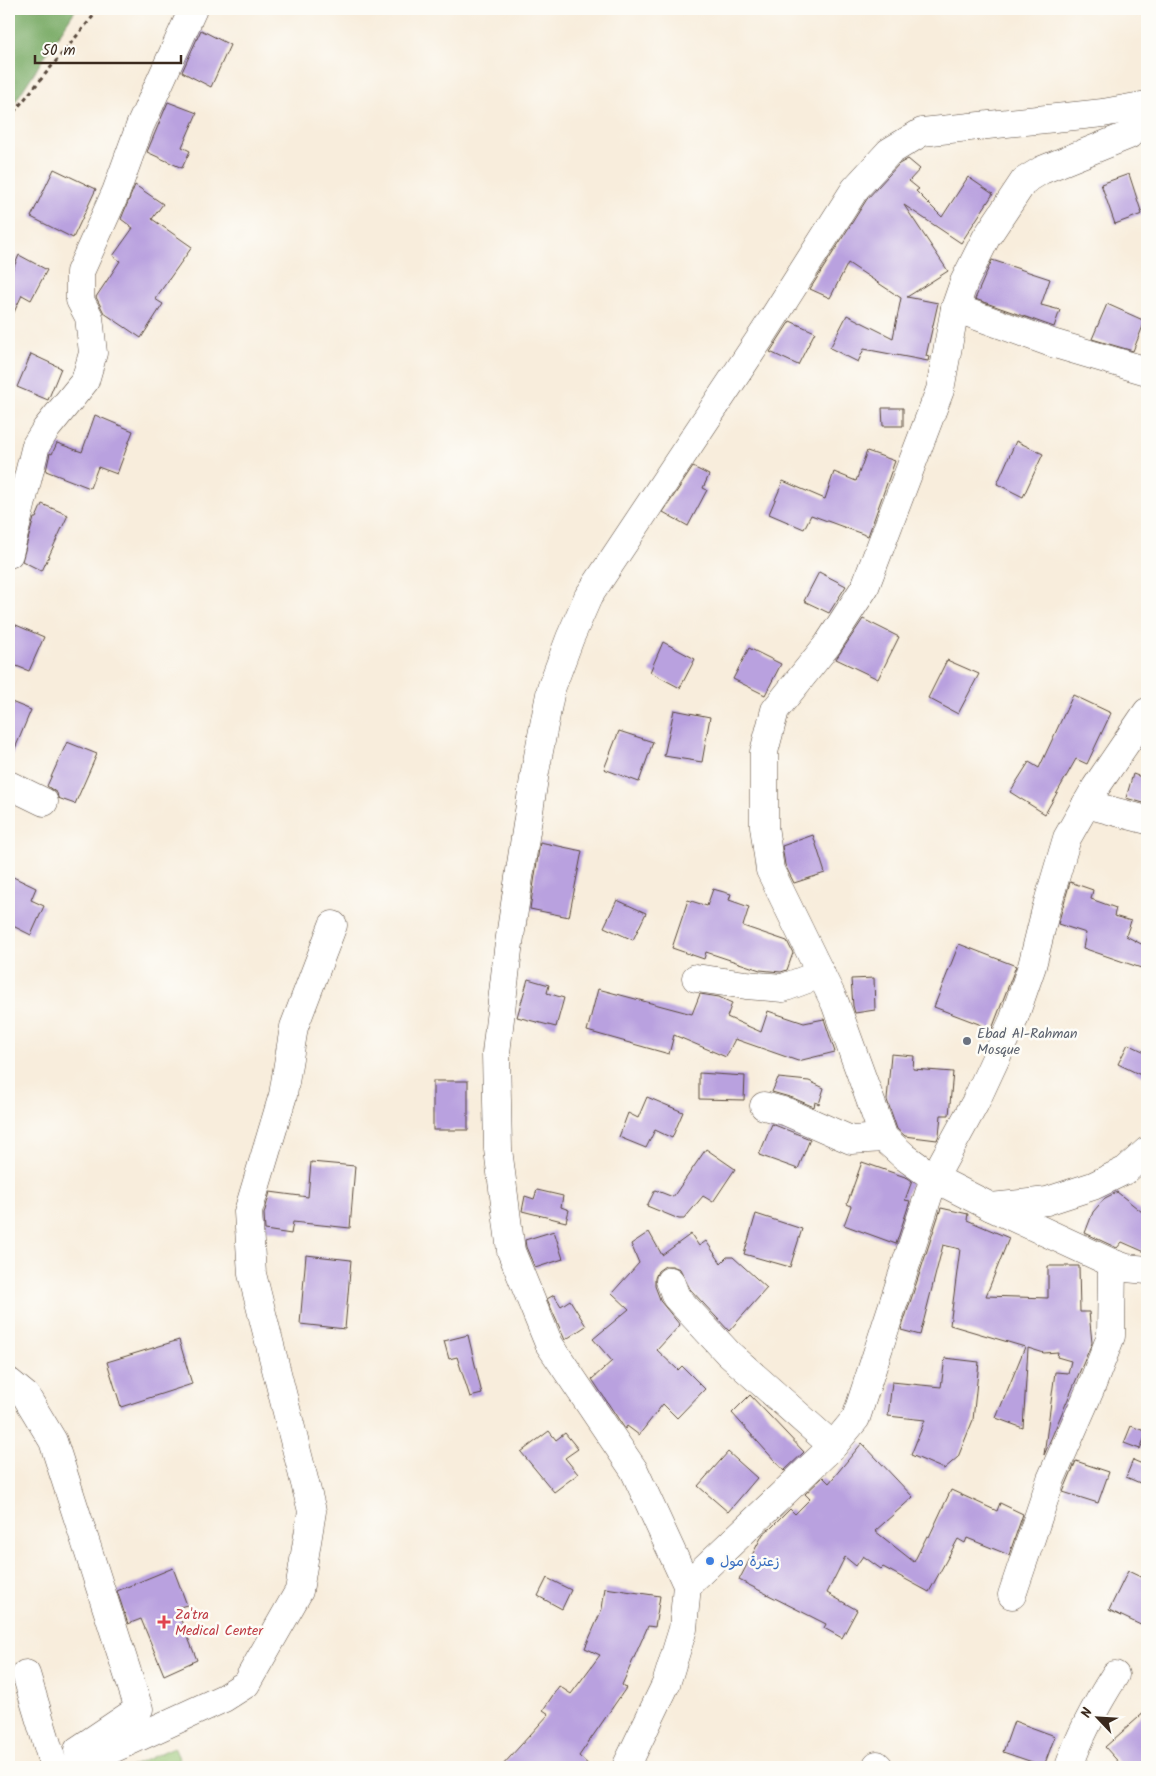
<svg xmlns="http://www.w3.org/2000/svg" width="1156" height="1776" viewBox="0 0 1156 1776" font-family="Kalam,'Playpen Sans Arabic',sans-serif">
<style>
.green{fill:#96c473;stroke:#687748}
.forest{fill:#78aa65;stroke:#5a6a42}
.building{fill:#b9a1df}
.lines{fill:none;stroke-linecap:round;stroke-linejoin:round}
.minor-casing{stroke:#57473a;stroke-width:29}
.path{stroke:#57473a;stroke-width:3;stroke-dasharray:4 4;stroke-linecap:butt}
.minor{stroke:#fff;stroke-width:28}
.worship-dot{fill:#6b7280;stroke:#fdfcf7;stroke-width:2}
.shop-dot{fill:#3f7fe0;stroke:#fdfcf7;stroke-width:2}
.health-dot{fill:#e0444e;stroke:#fdfcf7;stroke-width:2}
.labels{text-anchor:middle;stroke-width:5;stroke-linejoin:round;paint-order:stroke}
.worship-label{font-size:14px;fill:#5b616d;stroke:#fdfcf7;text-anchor:start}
.shop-label{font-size:14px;fill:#366cbe;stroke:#fdfcf7;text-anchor:start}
.health-label{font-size:14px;fill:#be3a42;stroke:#fdfcf7;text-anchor:start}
</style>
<rect width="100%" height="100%" fill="#fdfcf7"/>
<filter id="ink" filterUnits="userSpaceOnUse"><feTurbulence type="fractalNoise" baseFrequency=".02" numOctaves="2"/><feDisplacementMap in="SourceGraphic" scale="10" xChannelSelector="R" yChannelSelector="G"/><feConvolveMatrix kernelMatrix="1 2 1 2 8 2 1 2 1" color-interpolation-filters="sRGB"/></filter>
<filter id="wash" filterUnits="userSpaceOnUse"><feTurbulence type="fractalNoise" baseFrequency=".0096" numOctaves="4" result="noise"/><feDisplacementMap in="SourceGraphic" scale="20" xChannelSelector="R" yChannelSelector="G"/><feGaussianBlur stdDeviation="1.12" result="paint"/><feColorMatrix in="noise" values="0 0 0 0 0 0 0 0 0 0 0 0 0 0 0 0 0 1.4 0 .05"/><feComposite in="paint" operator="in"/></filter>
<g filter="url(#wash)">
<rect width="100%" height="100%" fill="#f8eddc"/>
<polygon class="green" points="174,1747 183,1767 130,1767"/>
<polygon class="forest" points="9,9 76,9 9,111"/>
<g id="blocks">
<g class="building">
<polygon points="201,30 230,45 211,87 182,72"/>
<polygon points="168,102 197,113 182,147 190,151 182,168 147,152"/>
<polygon points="908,159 920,169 909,181 919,189 916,191 942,217 968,177 993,194 961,243 904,205 948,271 907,297 938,303 926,356 929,357 928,361 864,349 858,362 830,348 847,315 893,338 901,298 848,263 830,298 810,289 867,199 899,164"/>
<polygon points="54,169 96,189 73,238 31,217"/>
<polygon points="1129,174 1142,214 1115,224 1101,184"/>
<polygon points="135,185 163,204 152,219 192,247 155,299 163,304 141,338 104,313 96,297 120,261 113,256 133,228 121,219"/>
<polygon points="19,255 47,270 31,300 22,295 9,323 9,278"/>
<polygon points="992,260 1050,279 1041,305 1060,310 1054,327 975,299"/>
<polygon points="1107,304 1145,321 1133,351 1092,339"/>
<polygon points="790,321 815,332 798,365 770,352"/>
<polygon points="31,354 61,368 48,400 17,387"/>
<polygon points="882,408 903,408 903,426 883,426"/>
<polygon points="95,415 133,431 117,474 98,467 90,488 46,471 50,453 52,454 57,443 82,452"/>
<polygon points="1016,441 1043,454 1023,497 997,484"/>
<polygon points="867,451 895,461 868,536 811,515 804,529 769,514 783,481 825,499 834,472 856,481"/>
<polygon points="693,467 709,475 703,488 707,490 688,526 663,512"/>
<polygon points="42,504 68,515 42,571 22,561 34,518 36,518"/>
<polygon points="819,572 846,586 829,613 804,601"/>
<polygon points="863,619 899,637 878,679 836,659"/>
<polygon points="9,622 44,637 29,671 9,663"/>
<polygon points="663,642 695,659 680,688 650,672"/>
<polygon points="749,648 781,664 765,695 733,679"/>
<polygon points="947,660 979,674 958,714 928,698"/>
<polygon points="1073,695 1111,713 1087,764 1076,759 1045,814 1010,792 1029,762 1039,768"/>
<polygon points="9,701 31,710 9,763"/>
<polygon points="674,710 710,717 702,762 664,756"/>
<polygon points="619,731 653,742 639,782 604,769"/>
<polygon points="67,742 97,754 75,804 58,798 57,793 47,786"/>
<polygon points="1133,774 1147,779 1147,804 1126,798"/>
<polygon points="813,835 825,873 794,883 785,865 782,846"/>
<polygon points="540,842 582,851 569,917 530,909"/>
<polygon points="9,875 36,888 31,900 44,906 31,935 9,924"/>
<polygon points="1070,882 1093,890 1091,899 1116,908 1114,916 1131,921 1126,936 1147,947 1147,970 1083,948 1086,933 1058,924"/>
<polygon points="713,889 731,894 729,900 749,907 743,926 787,941 793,953 787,970 781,972 760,970 706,952 704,959 672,948 688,900 707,906"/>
<polygon points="617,900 646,913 633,940 604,927"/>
<polygon points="959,944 1016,966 992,1029 934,1007"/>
<polygon points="874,978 875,1010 855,1013 853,1006 851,979"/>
<polygon points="528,979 549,985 547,993 564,998 556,1027 517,1017"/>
<polygon points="598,989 692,1014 700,994 719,997 732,1003 727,1017 761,1032 768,1011 804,1023 824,1019 835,1052 798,1061 735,1039 726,1057 674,1035 669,1054 587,1031"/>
<polygon points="1128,1044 1147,1053 1147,1078 1118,1064"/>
<polygon points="891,1054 914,1056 913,1069 953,1072 949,1115 941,1115 939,1135 937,1140 905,1136 897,1129 887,1100"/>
<polygon points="699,1073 745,1076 744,1100 699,1099"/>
<polygon points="778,1078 809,1081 824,1088 819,1104 815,1102 814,1107 793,1098 772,1092"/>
<rect x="433" y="1081" width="35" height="49"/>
<polygon points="647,1097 683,1112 672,1138 655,1130 646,1148 619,1137 628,1113 638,1118"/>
<polygon points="772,1124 810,1139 798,1169 759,1155"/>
<polygon points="706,1149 735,1169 713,1202 703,1196 684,1219 679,1219 647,1206 655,1190 673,1197"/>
<polygon points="311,1162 355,1166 350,1228 293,1222 291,1234 265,1230 264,1214 270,1192 308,1197"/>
<polygon points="862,1162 908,1178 912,1181 905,1200 910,1201 896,1244 844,1225 851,1206 847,1204"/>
<polygon points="537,1190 563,1196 561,1207 569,1210 566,1222 522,1211 525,1196 534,1199"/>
<polygon points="1117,1192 1147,1216 1147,1253 1122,1242 1117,1248 1085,1233 1093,1212 1105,1198"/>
<polygon points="941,1208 968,1214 967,1220 1009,1238 986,1296 1048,1298 1048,1266 1079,1266 1080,1312 1089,1312 1092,1343 1044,1455 1055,1372 1068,1373 1071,1361 1057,1357 1058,1352 1044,1353 1028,1348 1023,1428 996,1418 1025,1347 950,1325 960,1249 943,1245 920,1335 901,1330"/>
<polygon points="756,1214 802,1229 790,1267 744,1254"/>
<polygon points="554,1231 563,1259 535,1268 526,1247 525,1240"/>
<polygon points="649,1232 662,1255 691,1234 699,1246 706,1241 721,1263 727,1257 733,1257 767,1288 729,1331 690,1289 680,1269 672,1266 665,1266 658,1271 655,1278 655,1286 661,1302 680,1325 657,1350 678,1370 682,1366 705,1389 677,1418 663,1404 639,1435 627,1426 625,1429 592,1379 612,1361 593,1339 629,1309 612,1293 639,1263 631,1244"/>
<polygon points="306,1255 351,1260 345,1329 300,1324"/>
<polygon points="554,1295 561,1306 570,1300 586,1326 565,1340 547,1299"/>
<polygon points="468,1335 482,1394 470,1397 457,1357 449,1359 444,1341"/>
<polygon points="179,1340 192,1384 121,1407 107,1362"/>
<polygon points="945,1358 979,1362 973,1420 958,1457 944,1469 911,1455 925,1420 888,1416 892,1382 941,1387"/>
<polygon points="750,1395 804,1452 784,1471 732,1413"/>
<polygon points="1131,1426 1147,1432 1140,1449 1124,1443"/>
<polygon points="549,1431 556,1440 565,1433 578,1449 565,1458 578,1474 554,1492 521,1452"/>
<polygon points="862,1443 913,1497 875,1531 914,1562 927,1536 929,1537 951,1490 997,1511 1000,1503 1023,1514 1009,1555 967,1538 965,1543 958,1539 929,1592 883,1567 881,1569 863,1556 856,1566 845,1557 827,1593 857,1610 842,1638 824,1628 826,1624 739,1580 763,1534 769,1529 770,1529 790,1509 795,1514 810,1499 805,1494 823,1477 829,1483"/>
<polygon points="728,1452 757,1478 728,1512 698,1486"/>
<polygon points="1133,1460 1147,1466 1147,1486 1126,1477"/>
<polygon points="1076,1461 1109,1472 1098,1503 1063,1492"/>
<polygon points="173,1568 187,1605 176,1608 197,1660 164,1675 141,1619 128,1624 117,1591"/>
<polygon points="1128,1571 1147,1580 1147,1628 1109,1610"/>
<polygon points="547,1578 571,1590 562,1609 538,1596"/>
<polygon points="605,1588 660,1596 655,1627 648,1626 622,1685 626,1688 579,1756 591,1767 501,1767 549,1714 543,1710 559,1686 571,1694 600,1655 585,1648 602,1609"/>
<polygon points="1147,1710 1147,1760 1139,1767 1123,1767 1105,1747"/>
<polygon points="1014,1721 1055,1736 1044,1766 1003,1752"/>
</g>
</g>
</g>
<g filter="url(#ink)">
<use href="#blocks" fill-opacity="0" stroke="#57473a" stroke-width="1"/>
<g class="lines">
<defs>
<g id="minor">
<polyline points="1147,107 1141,120 1129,135 1042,170 1024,181 986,238 964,282 955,308 940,390 865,587 828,644 775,710 764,752 764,826 770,870 835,1003 884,1138 905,1157 934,1178 991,1207 1112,1263 1126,1268 1147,1270"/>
<polyline points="955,308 1052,343 1147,371"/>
<polyline points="9,554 36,445 46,429 85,381 93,353 89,317 80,300 80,272 116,192 140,126 193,9"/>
<polyline points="9,785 44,802"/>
<polyline points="1086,804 1147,820"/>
<polyline points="696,978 746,985 783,988 821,974"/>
<polyline points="764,1106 787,1112 851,1140 884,1138"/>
<polyline points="991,1207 1047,1201 1093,1186 1126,1170 1147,1151"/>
<polyline points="670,1281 676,1297 728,1353 833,1446"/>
<polyline points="9,1382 26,1396 53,1441 139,1709 78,1750"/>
<polyline points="687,1585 833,1446 856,1418 934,1178 975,1103 1013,1021 1032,966 1046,909 1067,838 1096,787 1147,712"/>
<polyline points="1012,1595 1051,1479 1090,1390 1111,1336 1112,1263"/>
<polyline points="26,1674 54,1767"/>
<polyline points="877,1765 879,1767"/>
<polyline points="73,1767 224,1698 246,1684 299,1591 312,1511 252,1274 248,1212 283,1095 294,1027 333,925"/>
<polyline points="626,1767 666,1684 683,1629 687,1585 634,1470 549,1344 511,1251 498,1149 496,1053 508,950 535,772 551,689 570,638 588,597 763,334 855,189 889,152 922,132 1103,113 1147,105"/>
<path d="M 1069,1767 C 1080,1734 1096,1705 1115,1675"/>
</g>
</defs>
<use href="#minor" class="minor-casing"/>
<polyline class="path" points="9,118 99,9"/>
<use href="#minor" class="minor"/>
</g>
</g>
<circle class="worship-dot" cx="967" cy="1041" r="5"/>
<circle class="shop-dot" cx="710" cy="1561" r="5"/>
<path class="health-dot" d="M161.5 1614.5h5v5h5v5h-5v5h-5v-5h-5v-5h5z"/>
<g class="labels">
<g class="worship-label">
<text x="977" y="1038">Ebad Al-Rahman<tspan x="977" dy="16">Mosque</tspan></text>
</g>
<g class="shop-label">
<text x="720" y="1566">زعترة مول</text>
</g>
<g class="health-label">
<text x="175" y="1619">Za'tra<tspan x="175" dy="16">Medical Center</tspan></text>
</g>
</g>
<rect width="1156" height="1776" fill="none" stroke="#fdfcf7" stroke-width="30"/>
<g transform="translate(1098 1718) rotate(295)" stroke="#fdfcf7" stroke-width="4" paint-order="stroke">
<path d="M0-4L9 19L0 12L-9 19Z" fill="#3b2a1e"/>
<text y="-8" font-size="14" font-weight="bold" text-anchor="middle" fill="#3b2a1e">N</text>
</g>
<path d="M35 55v8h146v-8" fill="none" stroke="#3b2a1e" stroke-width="2.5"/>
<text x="42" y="55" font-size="15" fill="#3b2a1e" stroke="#fdfcf7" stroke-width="4" paint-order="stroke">50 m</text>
</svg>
